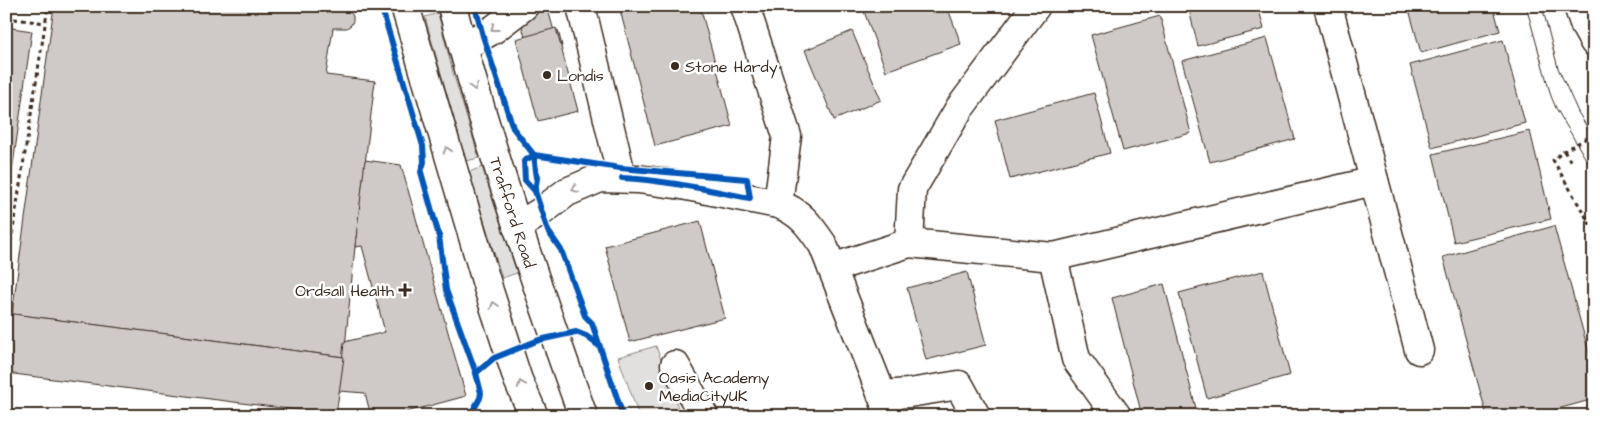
<svg xmlns="http://www.w3.org/2000/svg" width="1600" height="422" viewBox="0 0 1600 422" font-family="'Architects Daughter',sans-serif">
<style>
.green{fill:#e2e0de;stroke:#8e857e}
.building{fill:#cfcac7;stroke:#3b2a1e}
.lines{fill:none;stroke-linecap:round;stroke-linejoin:round}
.minor-casing{stroke:#3b2a1e;stroke-width:31}
.highway-casing{stroke:#3b2a1e;stroke-width:31}
.path{stroke:#3b2a1e;stroke-width:3;stroke-dasharray:4 4;stroke-linecap:butt}
.minor{stroke:#fff;stroke-width:28}
.highway{stroke:#fff;stroke-width:28}
.tram{stroke:#3b2a1e;stroke-width:1}
.cycleway-casing{stroke:#fff;stroke-width:9}
.cycleway{stroke:#0057b8;stroke-width:6}
.oneway{stroke:#a79f9a}
.poi-dot{fill:#3b2a1e;stroke:#fff;stroke-width:2}
.labels{text-anchor:middle;stroke-width:5;stroke-linejoin:round;paint-order:stroke}
.poi-label{font-size:16px;fill:#3b2a1e;stroke:#fff;text-anchor:start}
.street-label{font-size:16px;fill:#3b2a1e;stroke:#fff}
</style>
<rect width="100%" height="100%" fill="#fff"/>
<filter id="ink" filterUnits="userSpaceOnUse"><feTurbulence type="fractalNoise" baseFrequency=".02" numOctaves="2"/><feDisplacementMap in="SourceGraphic" scale="10" xChannelSelector="R" yChannelSelector="G"/><feConvolveMatrix kernelMatrix="1 2 1 2 8 2 1 2 1" color-interpolation-filters="sRGB"/></filter>
<g filter="url(#ink)">
<g class="green">
<polygon points="438,13 453,73 479,158 466,161 425,17"/>
<polygon points="482,167 517,273 502,278 469,172"/>
<polygon points="656,346 681,416 639,416 618,357"/>
</g>
<g class="building">
<polygon points="54,6 335,6 350,12 353,16 353,21 351,25 347,28 333,28 326,75 375,81 355,247 344,357 12,314"/>
<polygon points="516,6 547,6 554,31 558,30 562,46 521,57 517,42 526,40"/>
<polygon points="619,6 700,6 732,126 655,146"/>
<polygon points="862,6 947,6 961,44 886,71"/>
<polygon points="1188,6 1258,6 1264,29 1198,46"/>
<polygon points="1408,6 1493,6 1500,31 1421,53"/>
<polygon points="1160,16 1191,133 1123,151 1091,35"/>
<polygon points="6,27 32,31 6,214"/>
<polygon points="556,28 578,111 538,121 516,39"/>
<polygon points="852,31 881,100 834,120 805,50"/>
<polygon points="1267,38 1295,139 1210,162 1182,61"/>
<polygon points="1503,40 1525,123 1432,148 1410,65"/>
<polygon points="1094,93 1110,153 1010,179 995,120"/>
<polygon points="1530,131 1551,219 1454,242 1433,154"/>
<polygon points="365,160 401,165 466,396 392,416 371,416 365,393 339,391 344,342 385,332 362,246 355,247"/>
<polygon points="700,221 725,318 630,342 605,246"/>
<polygon points="1554,226 1594,371 1594,399 1532,416 1487,416 1443,257"/>
<polygon points="1263,271 1290,375 1207,398 1179,293"/>
<polygon points="967,272 986,345 926,360 907,288"/>
<polygon points="1164,284 1198,416 1142,416 1112,298"/>
<polygon points="6,313 344,357 336,415 6,373"/>
</g>
<g class="lines">
<defs>
<g id="minor">
<polyline points="581,6 622,178"/>
<polyline points="745,6 787,136 778,204"/>
<polyline points="1328,6 1419,350"/>
<polyline points="1578,6 1585,26 1594,42"/>
<polyline points="463,47 494,29 524,6"/>
<path d="M 517,227 L 542,211 L 567,192 L 600,178 L 638,179 L 682,185 L 778,204 C 801,212 810,226 823,245 L 890,416"/>
<polyline points="909,243 912,189 959,109 1036,6"/>
<polyline points="1053,257 1076,359 1117,416"/>
<polyline points="832,268 909,243 1053,257 1374,181"/>
<polyline points="675,365 704,416"/>
<polyline points="882,395 909,393 959,385 976,416"/>
</g>
<g id="highway">
<polyline points="405,6 489,291 518,380 534,416"/>
<path id="s1" d="M 452,6 C 488,145 535,281 583,416"/>
</g>
</defs>
<use href="#minor" class="minor-casing"/>
<use href="#highway" class="highway-casing"/>
<g class="path">
<polyline points="6,18 45,23"/>
<polyline points="1594,134 1564,151 1553,160 1594,231"/>
<polyline points="1564,151 1571,162"/>
<polyline points="6,274 48,6"/>
</g>
<use href="#minor" class="minor"/>
<use href="#highway" class="highway"/>
<g class="tram">
<polyline points="1526,6 1551,96 1556,108 1594,173"/>
<polyline points="1542,6 1558,68 1578,112 1594,139"/>
</g>
<defs>
<g id="cycleway">
<polyline points="381,6 423,146 424,162 421,172 439,236 446,290 476,373 481,393 480,398 470,416"/>
<polyline points="475,6 483,36 513,128 534,155 537,178 535,191"/>
<path d="M 622,178 C 665,180 708,190 750,198 L 747,179 L 620,168 L 534,155 L 524,161 L 525,180 L 535,191 L 548,231 L 561,250 L 585,316 L 592,323 L 623,416"/>
<polyline points="476,373 494,358 539,340 576,332 586,336 598,345"/>
</g>
</defs>
<use href="#cycleway" class="cycleway-casing"/>
<use href="#cycleway" class="cycleway"/>
</g>
<defs><path id="oneway-chevron" d="M-2-3.5L2.5 0L-2 3.5" fill="none" stroke-width="1.6" stroke-linecap="round" stroke-linejoin="round" transform="scale(1.25)"/></defs>
<g class="oneway">
<use href="#oneway-chevron" transform="translate(494 28) rotate(143)"/>
<use href="#oneway-chevron" transform="translate(474 87) rotate(74)"/>
<use href="#oneway-chevron" transform="translate(447 150) rotate(-107)"/>
<use href="#oneway-chevron" transform="translate(575 189) rotate(158)"/>
<use href="#oneway-chevron" transform="translate(494 305) rotate(-108)"/>
<use href="#oneway-chevron" transform="translate(521 384) rotate(-112)"/>
</g>
</g>
<g class="poi-dot">
<circle cx="675" cy="66" r="5"/>
<circle cx="547" cy="75" r="5"/>
<path d="M402.5 282.5h5v5h5v5h-5v5h-5v-5h-5v-5h5z"/>
<circle cx="649" cy="386" r="5"/>
</g>
<g class="labels">
<g class="poi-label">
<text x="685" y="72">Stone Hardy</text>
<text x="557" y="81">Londis</text>
<text x="394" y="296" text-anchor="end">Ordsall Health</text>
<text x="659" y="383">Oasis Academy<tspan x="659" dy="18">MediaCityUK</tspan></text>
</g>
<g class="street-label">
<text dy="6" stroke="none"><textPath href="#s1" startOffset="215">Trafford Road</textPath></text>
</g>
</g>
<rect width="1600" height="422" fill="none" stroke="#fff" stroke-width="25"/>
<rect x="12" y="12" width="1575" height="397" fill="none" stroke="#3b2a1e" stroke-width="2" filter="url(#ink)"/>
</svg>
